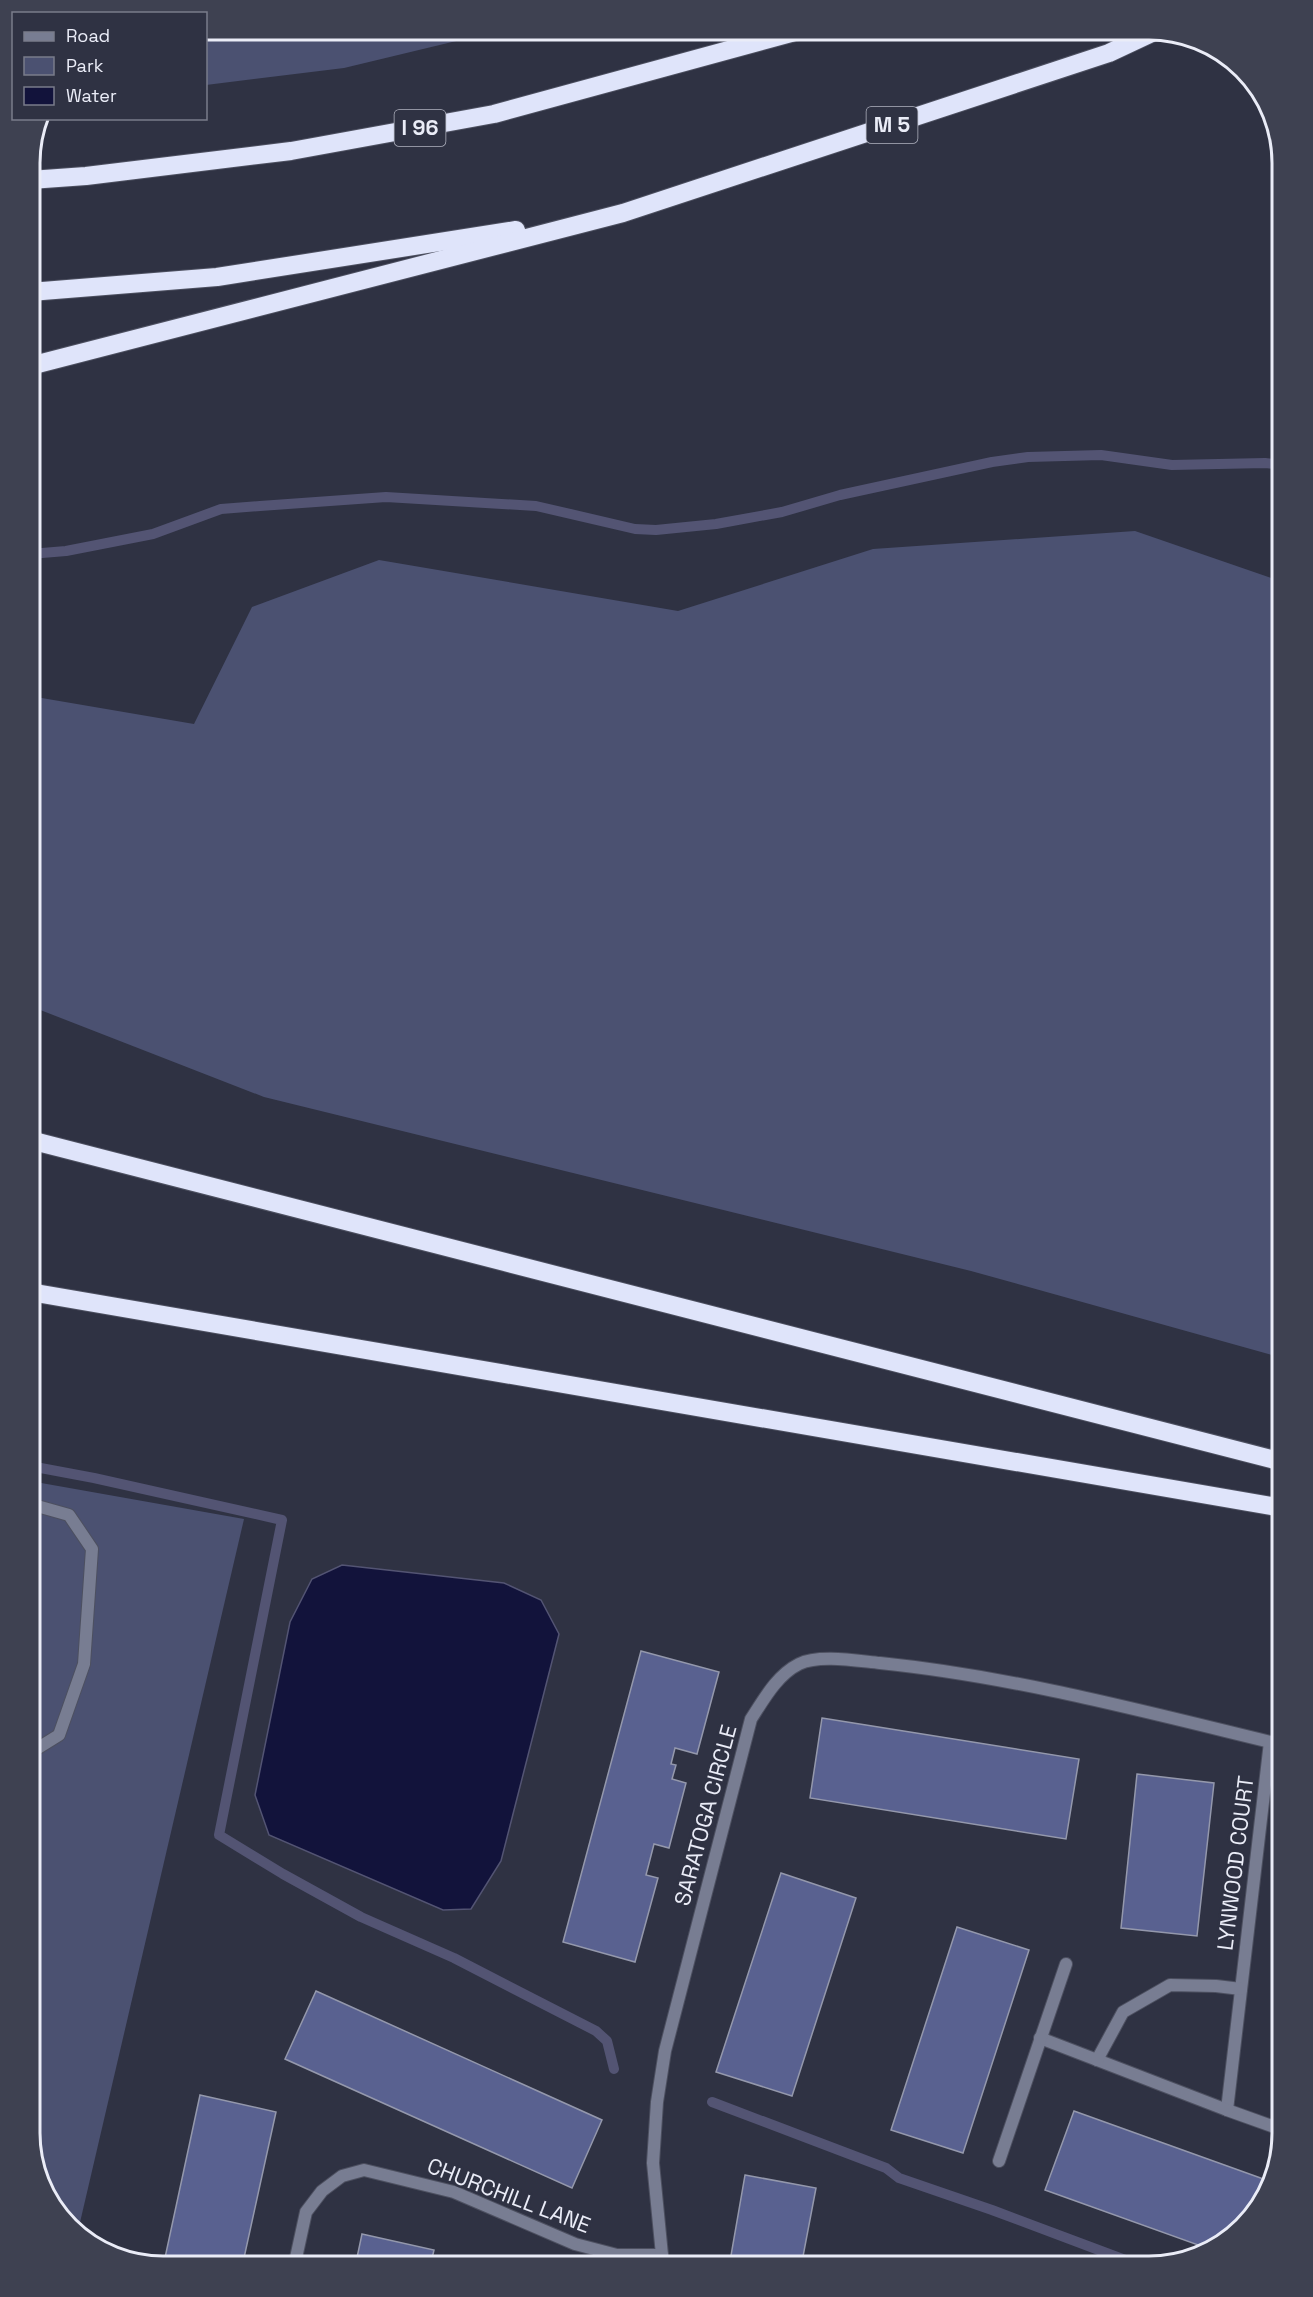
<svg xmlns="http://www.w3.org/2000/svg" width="1313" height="2297" viewBox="0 0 1313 2297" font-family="'Space Grotesk',sans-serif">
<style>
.green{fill:#4b5171}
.water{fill:#12133b;stroke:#535473;stroke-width:1.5}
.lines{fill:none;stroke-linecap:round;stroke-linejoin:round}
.stream{stroke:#535473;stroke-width:10}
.building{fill:#596190;stroke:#9498ac;stroke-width:1.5}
.lane-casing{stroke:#4d5060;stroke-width:14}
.street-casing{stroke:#4d5060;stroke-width:14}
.highway-casing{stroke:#4d5060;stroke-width:20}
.lane{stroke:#787d92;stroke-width:12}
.street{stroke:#787d92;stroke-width:12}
.highway{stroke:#dfe4fa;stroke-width:18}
.labels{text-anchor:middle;stroke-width:5;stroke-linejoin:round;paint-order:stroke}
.shield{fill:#2f3243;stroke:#b2b4c1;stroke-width:1.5}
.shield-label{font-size:21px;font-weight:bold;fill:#eaecf7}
.street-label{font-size:22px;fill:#eaecf7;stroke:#2f3243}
.rim{fill:none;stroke:#eaecf7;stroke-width:3}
</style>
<rect width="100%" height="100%" fill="#2f3243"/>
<g class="green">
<polygon points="206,30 502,30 344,68 206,85"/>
<polygon points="1135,531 1283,582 1283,1358 971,1271 264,1097 30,1006 30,696 194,724 252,607 379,560 678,611 873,549"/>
<polygon points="30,1481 244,1519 78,2231 44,2192 30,2133"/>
</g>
<polygon class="water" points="342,1565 504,1583 541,1600 559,1634 501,1861 471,1909 443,1910 269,1835 255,1795 290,1622 312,1579"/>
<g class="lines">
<g class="stream">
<polyline points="30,554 66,551 153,534 221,509 260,506 386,497 536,506 635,529 656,530 716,524 782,512 840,495 992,462 1028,457 1101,455 1172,465 1265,463 1283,465"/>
<polyline points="30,1466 94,1478 282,1520 219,1835 283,1874 361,1917 454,1958 596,2031 607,2041 614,2069"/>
<polyline points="712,2102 886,2168 899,2178 992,2210 1144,2267"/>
</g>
</g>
<g class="building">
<polygon points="641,1651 719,1672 697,1754 675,1748 671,1764 676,1765 672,1779 686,1783 669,1848 654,1844 646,1875 658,1878 635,1962 563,1942"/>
<polygon points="822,1718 1079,1759 1066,1839 810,1798"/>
<polygon points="1137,1774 1214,1783 1197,1936 1121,1928"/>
<polygon points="781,1873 856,1898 792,2096 716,2072"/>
<polygon points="957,1927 1029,1950 963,2153 891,2130"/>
<polygon points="316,1991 602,2120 572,2188 285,2059"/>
<polygon points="200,2095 276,2112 242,2267 163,2267"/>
<polygon points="1074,2111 1269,2181 1261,2207 1212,2250 1045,2190"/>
<polygon points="745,2175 816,2188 801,2267 729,2267"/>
<polygon points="362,2234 434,2250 430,2267 355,2267"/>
</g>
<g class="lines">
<defs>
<polyline id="lane" points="30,1753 59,1735 84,1664 92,1549 69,1515 30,1504"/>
<g id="street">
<polyline points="1270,1742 1227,2110 1283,2130"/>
<polyline points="1040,2038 1227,2110"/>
<polyline points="1097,2060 1123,2012 1170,1985 1216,1986 1241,1989"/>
<polyline points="999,2161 1066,1964"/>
<polyline points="294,2267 306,2212 322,2191 342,2176 364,2170 454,2192 575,2244 617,2255 662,2255"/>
<path d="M 661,2267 L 662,2255 L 653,2163 L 657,2102 L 665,2051 L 751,1719 C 764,1699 777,1675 799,1664 C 819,1654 858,1661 880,1663 C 1017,1677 1150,1713 1283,1745"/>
</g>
<g id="highway">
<polyline points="30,180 86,176 291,151 494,114 802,30"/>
<polyline points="30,292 217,277 516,230"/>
<polyline points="30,366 623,213 1109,53 1158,30"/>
<polyline points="30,1140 1283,1462"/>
<polyline points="30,1292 1283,1508"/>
</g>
</defs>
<use href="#lane" class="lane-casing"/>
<use href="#street" class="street-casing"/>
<use href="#highway" class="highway-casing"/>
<use href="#lane" class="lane"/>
<use href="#street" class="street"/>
<use href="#highway" class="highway"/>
</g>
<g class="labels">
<g class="shield">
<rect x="866.5" y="107" width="51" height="36" rx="4.5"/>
<rect x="394.5" y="110" width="51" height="36" rx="4.5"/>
</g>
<g class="shield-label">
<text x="892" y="132">M 5</text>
<text x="420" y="135">I 96</text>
</g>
<g class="street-label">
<text transform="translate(705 1815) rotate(-75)" y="8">SARATOGA CIRCLE</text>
<text transform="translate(1235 1863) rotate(-83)" y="8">LYNWOOD COURT</text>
<text transform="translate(509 2195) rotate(21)" y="8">CHURCHILL LANE</text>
</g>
</g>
<path d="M0 0H1313V2297H0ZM163 40H1149A123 123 0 0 1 1272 163V2133A123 123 0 0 1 1149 2256H163A123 123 0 0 1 40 2133V163A123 123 0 0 1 163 40Z" fill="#3e4151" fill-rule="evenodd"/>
<path class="rim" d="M163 40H1149A123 123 0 0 1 1272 163V2133A123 123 0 0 1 1149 2256H163A123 123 0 0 1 40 2133V163A123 123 0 0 1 163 40Z"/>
<rect x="12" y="12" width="195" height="108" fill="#2f3243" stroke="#7a7c8b" stroke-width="1.5"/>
<rect x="24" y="32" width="30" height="9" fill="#787d92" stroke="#7a7c8b" stroke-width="1.5"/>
<text x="66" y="42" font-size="18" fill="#eaecf7">Road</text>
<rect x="24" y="57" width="30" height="18" fill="#4b5171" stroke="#7a7c8b" stroke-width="1.5"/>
<text x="66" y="72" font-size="18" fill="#eaecf7">Park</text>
<rect x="24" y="87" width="30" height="18" fill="#12133b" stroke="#7a7c8b" stroke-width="1.5"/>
<text x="66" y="102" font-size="18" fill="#eaecf7">Water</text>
</svg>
